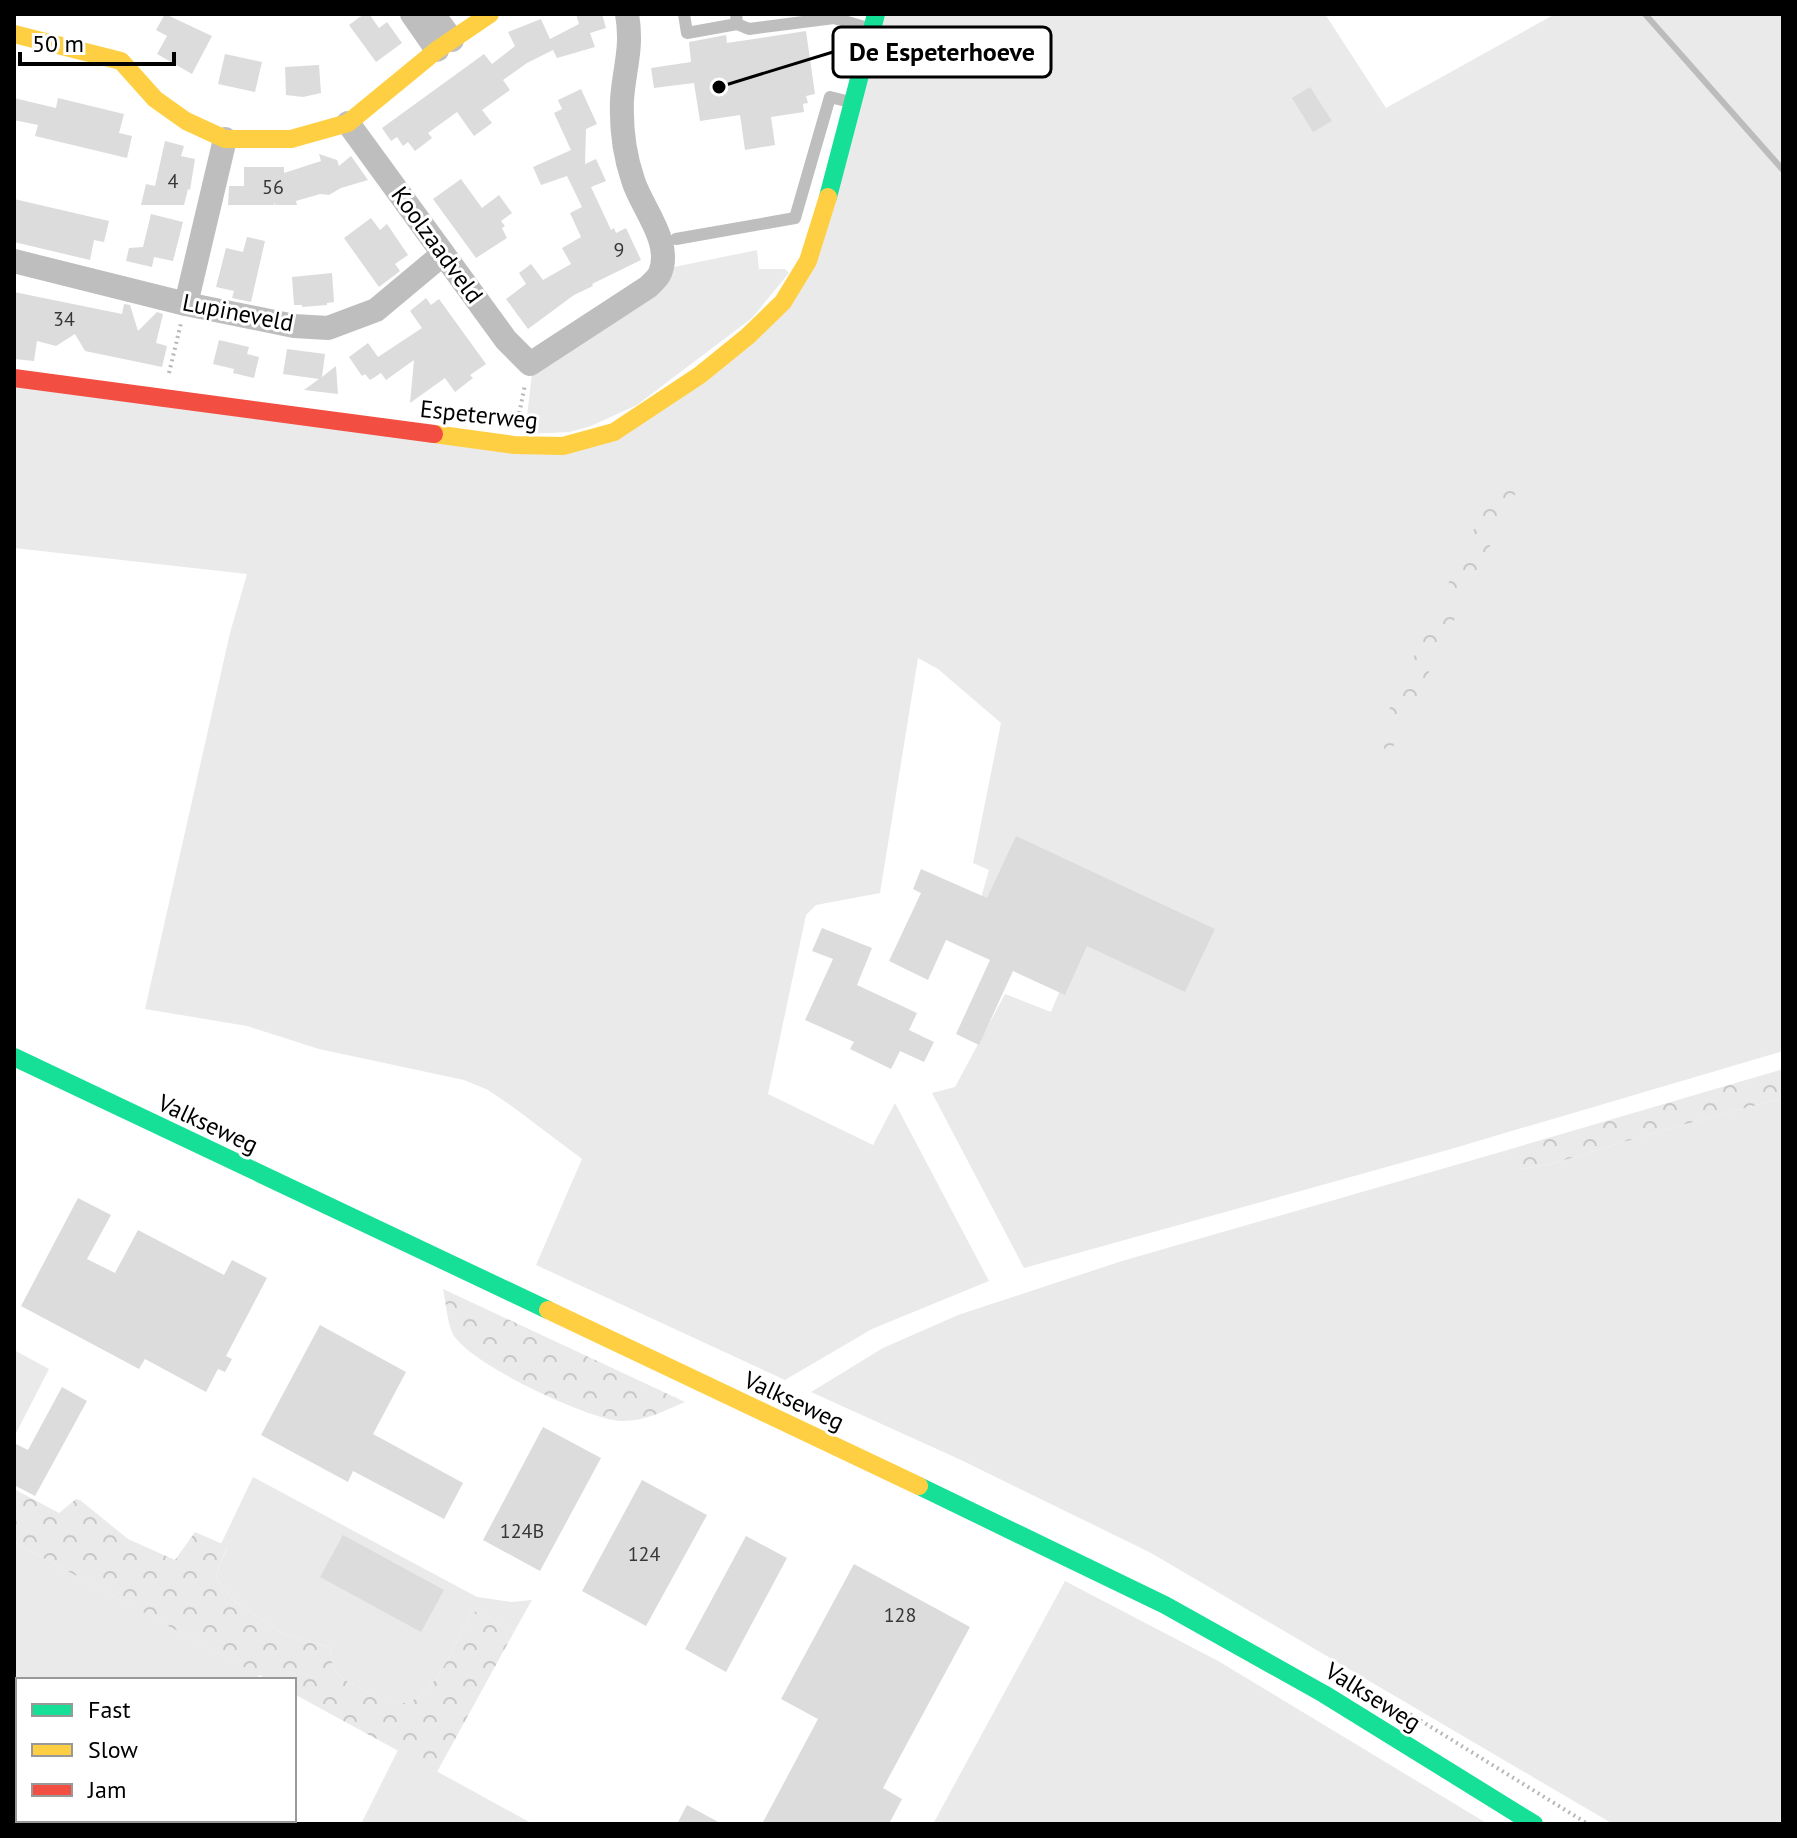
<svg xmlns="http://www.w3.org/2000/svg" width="1797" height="1838" viewBox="0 0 1797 1838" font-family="'PT Sans',sans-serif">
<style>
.green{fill:#eaeaea}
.forest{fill:url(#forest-crowns)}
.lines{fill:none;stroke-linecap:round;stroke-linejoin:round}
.stream{stroke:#bcbcbc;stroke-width:6}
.building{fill:#dcdcdc}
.path{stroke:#b8b8b8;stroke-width:4;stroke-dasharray:2 4;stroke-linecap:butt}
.lane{stroke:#bebebe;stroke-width:12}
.street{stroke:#bebebe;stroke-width:24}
.fast{stroke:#16e098;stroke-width:18}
.slow{stroke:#ffcf43;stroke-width:18}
.jam{stroke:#f24e42;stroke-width:18}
.labels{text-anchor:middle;stroke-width:6;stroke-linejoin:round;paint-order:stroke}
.number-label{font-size:20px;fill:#373737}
.street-label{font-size:24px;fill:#000;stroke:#fff}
.leader{fill:none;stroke:#000;stroke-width:3}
.callout-dot{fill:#000;stroke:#fff;stroke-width:3}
.callout{fill:#fff;stroke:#000;stroke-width:3}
.callout-label{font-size:26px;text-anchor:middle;font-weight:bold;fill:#000}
</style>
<defs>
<pattern id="forest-crowns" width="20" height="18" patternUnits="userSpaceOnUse" patternTransform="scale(2)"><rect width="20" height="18" fill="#eaeaea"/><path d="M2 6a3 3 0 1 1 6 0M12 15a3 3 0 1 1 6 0" fill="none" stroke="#c7c7c7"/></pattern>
</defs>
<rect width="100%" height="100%" fill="#fff"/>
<g class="green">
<polygon points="883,14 1325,14 1386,108 1555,14 1783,14 1783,1051 1451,1149 1024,1268 932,1093 955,1087 1005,994 1051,1012 1079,944 980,901 989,870 973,863 1001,723 938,669 918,658 880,893 816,905 806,915 768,1094 873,1145 895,1103 989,1281 872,1329 785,1380 536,1265 582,1159 513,1107 488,1090 464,1080 319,1049 247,1026 145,1009 230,633 247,574 14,548 14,385 586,446 791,299"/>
<polygon points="757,250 759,269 785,269 789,273 752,318 637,405 591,426 570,432 525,434 532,373 674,267"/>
<polygon points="1783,1098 1783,1824 1613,1824 1151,1553 961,1460 811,1392 883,1348 958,1315 1122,1261 1504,1151 1516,1166 1523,1169 1548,1165 1667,1129"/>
<polygon points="14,1350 49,1369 14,1437"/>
<path d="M 253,1477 L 477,1597 L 511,1602 L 532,1600 L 514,1632 L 472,1610 C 458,1636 434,1705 400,1703 C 385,1703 372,1695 360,1688 C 336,1676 332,1674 330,1647 L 283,1634 L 233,1600 L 220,1585 L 216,1576 L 227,1547 L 221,1544 Z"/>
<polygon points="14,1542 259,1675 257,1680 18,1680 18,1687 14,1681"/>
<polygon points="1065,1581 1220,1662 1488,1824 933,1824"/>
<polygon points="14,1717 18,1724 18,1820 60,1820 62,1824 14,1824"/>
<polygon points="398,1750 533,1824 361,1824"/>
</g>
<g class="forest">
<polygon points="1499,476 1518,488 1389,755 1376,737"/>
<polygon points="1783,1069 1783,1098 1667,1129 1548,1165 1523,1169 1516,1167 1504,1151"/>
<path d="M 443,1289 L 685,1402 C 664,1411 644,1422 620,1421 C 588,1419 464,1362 452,1332 C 447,1320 446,1303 443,1289 Z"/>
<path d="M 14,1489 L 59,1513 L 76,1499 L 80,1500 L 128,1539 L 175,1560 L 195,1532 L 227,1546 L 216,1576 L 220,1585 L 233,1600 L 283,1634 L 330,1647 C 332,1674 336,1676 360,1688 C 373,1695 385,1703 400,1703 C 434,1705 458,1636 472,1610 L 514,1632 L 437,1772 L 294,1694 L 294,1680 L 268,1680 L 14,1542 Z"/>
</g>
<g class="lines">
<polyline class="stream" points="1645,14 1783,170"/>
</g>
<g class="building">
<polygon points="165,14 212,36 192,74 157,54 167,36 156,30"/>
<polygon points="364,14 369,14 379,28 387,22 402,43 376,62 349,25"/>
<polygon points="576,14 602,14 606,28 590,33 595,47 557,58 553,50 527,63 503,80 510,90 482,110 492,123 474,136 457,112 428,133 432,138 415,151 408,142 403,146 397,137 391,141 382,128 484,54 492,64 515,46 508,32 541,19 550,39 579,24"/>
<polygon points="806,31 815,94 806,96 808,103 803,104 804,112 771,117 775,145 745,150 740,115 700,121 694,83 654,88 651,68 691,62 689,42 726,35 727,43"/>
<polygon points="225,54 262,62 255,92 218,84"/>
<polygon points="319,65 321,93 303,97 286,95 285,67"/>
<polygon points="1310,87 1332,121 1313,132 1292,98"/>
<polygon points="581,89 597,124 586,129 585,164 596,159 606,181 591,187 611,230 614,228 616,233 626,228 641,260 592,284 593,286 574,295 528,329 506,299 526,284 519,273 531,264 543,280 571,264 562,248 581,237 570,213 582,207 567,176 541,185 533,167 571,150 554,113 562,109 558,100"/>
<polygon points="14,98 56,108 58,98 124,114 119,133 132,136 127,158 35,136 38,125 14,120"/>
<polygon points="165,141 184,146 181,156 195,159 190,190 188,189 184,205 141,205 146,184 155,186"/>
<polygon points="319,154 337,160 339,166 351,156 368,180 341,188 329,195 320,194 296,201 297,205 275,205 274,202 274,205 228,205 229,186 244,186 244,167 284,167 284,173 321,161"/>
<polygon points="461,179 482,208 499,195 512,213 501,221 505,226 502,228 507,238 476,258 433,199"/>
<polygon points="14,199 109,221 104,242 94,240 90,260 14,242"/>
<polygon points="151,214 183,222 173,261 154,257 152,267 126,261 129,248 143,247"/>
<polygon points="371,218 380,230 387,224 408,255 395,264 400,271 379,287 344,238"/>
<polygon points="247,237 265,241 251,302 232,298 234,291 216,287 226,248 243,252"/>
<polygon points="332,273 334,302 327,303 327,305 302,307 302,305 294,305 292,277"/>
<polygon points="14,292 122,314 124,304 130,305 138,331 157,312 163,314 156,343 167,346 162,367 85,351 75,334 56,346 37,341 34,361 14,359"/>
<polygon points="426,298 431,305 439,299 486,364 470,375 473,378 455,392 445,378 410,403 414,360 386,380 381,373 370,380 365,374 362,376 349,357 368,343 378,357 422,328 410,311"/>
<polygon points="219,340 249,347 247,354 259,357 254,378 233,373 234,369 213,364"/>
<polygon points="287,349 325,354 322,377 336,366 338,394 304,390 319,379 283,374"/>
<polygon points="1016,836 1215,929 1185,992 1087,946 1065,995 1013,971 979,1045 956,1034 990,960 946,940 928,980 889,961 921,893 913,889 921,869 987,898"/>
<polygon points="822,928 872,948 857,985 917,1013 909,1030 934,1042 924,1062 900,1051 891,1069 850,1049 854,1042 805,1020 833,959 812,951"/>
<polygon points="78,1198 111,1215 87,1259 115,1273 138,1230 224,1275 232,1260 267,1278 226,1356 232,1359 225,1372 218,1369 206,1392 145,1359 139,1369 21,1306"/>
<polygon points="320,1325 406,1372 373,1434 463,1483 444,1519 353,1471 348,1482 261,1435"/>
<polygon points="62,1387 87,1401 35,1496 14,1485 14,1443 28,1450"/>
<polygon points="543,1427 601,1458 540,1571 483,1540"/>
<polygon points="642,1480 707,1515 646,1626 582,1591"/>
<polygon points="343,1535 444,1590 421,1632 320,1577"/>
<polygon points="746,1536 787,1558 726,1672 685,1649"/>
<polygon points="854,1564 970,1627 883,1788 902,1799 889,1824 762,1824 818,1719 781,1699"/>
<polygon points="687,1805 722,1824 677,1824"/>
</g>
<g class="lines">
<g class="path">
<polyline points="169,373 181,323"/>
<polyline points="518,419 525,385"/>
<polyline points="1405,1711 1588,1824"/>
</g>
<g class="lane">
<polyline points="684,14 687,33 737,24 736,14"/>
<polyline points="737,24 749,29 834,18 871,29"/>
<polyline points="676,239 795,218 830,97 850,102"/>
</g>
<g class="street">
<polyline points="412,14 437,50"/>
<polyline points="433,14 452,40"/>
<path d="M 348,123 L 506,340 L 530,364 L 648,287 C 652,283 658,278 660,273 C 673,242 641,207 633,180 C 624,154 621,127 622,100 C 624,69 633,48 627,14"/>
<polyline points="14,261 186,304 294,326 328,328 376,310 443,254"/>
<polyline points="186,304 225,139"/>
<polyline points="14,1697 18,1705"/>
<polyline points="73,1820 75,1824"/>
</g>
<g class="fast">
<polyline points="828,197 876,14"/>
<polyline points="14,1057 548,1310"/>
<polyline points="919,1486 1165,1605 1324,1694 1534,1824"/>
</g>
<g class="slow">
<polyline points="14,34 121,61 155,99 186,121 225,139 291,139 348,123 437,50 490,14"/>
<polyline points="434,434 514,445 563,446 614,432 700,375 748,336 783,302 808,261 828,197"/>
<polyline points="548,1310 919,1486"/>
</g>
<polyline class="jam" points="14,378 434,434"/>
</g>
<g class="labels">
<g class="number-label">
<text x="173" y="188">4</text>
<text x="273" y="194">56</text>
<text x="619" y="257">9</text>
<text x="64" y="326">34</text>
<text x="522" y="1538">124B</text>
<text x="644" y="1561">124</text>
<text x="900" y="1622">128</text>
</g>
<g class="street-label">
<text transform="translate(437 245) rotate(54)" y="8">Koolzaadveld</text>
<text transform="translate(238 313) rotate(11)" y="8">Lupineveld</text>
<text transform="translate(479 415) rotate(6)" y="8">Espeterweg</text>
<text transform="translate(208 1124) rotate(25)" y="8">Valkseweg</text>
<text transform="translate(794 1401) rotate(25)" y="8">Valkseweg</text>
<text transform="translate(1373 1697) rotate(32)" y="8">Valkseweg</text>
</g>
</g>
<path class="leader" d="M719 87L833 52"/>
<circle class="callout-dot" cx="719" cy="87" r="8"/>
<rect class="callout" x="833" y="27" width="218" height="50" rx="8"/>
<g class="callout-label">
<text x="942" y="61">De Espeterhoeve</text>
</g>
<rect width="1797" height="1838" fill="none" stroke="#000000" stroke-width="32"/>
<rect x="16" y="1678" width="280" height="144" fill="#ffffff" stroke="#999999" stroke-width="2"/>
<rect x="32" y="1704" width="40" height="12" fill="#16e098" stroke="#999999" stroke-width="2"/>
<text x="88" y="1718" font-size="24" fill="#000000">Fast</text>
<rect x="32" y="1744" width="40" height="12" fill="#ffcf43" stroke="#999999" stroke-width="2"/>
<text x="88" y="1758" font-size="24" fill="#000000">Slow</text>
<rect x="32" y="1784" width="40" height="12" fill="#f24e42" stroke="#999999" stroke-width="2"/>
<text x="88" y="1798" font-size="24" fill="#000000">Jam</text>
<path d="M20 52v12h154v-12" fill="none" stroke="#000000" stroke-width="4"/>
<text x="32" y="52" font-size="24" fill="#000000" stroke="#ffffff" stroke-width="6" paint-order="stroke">50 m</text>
</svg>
